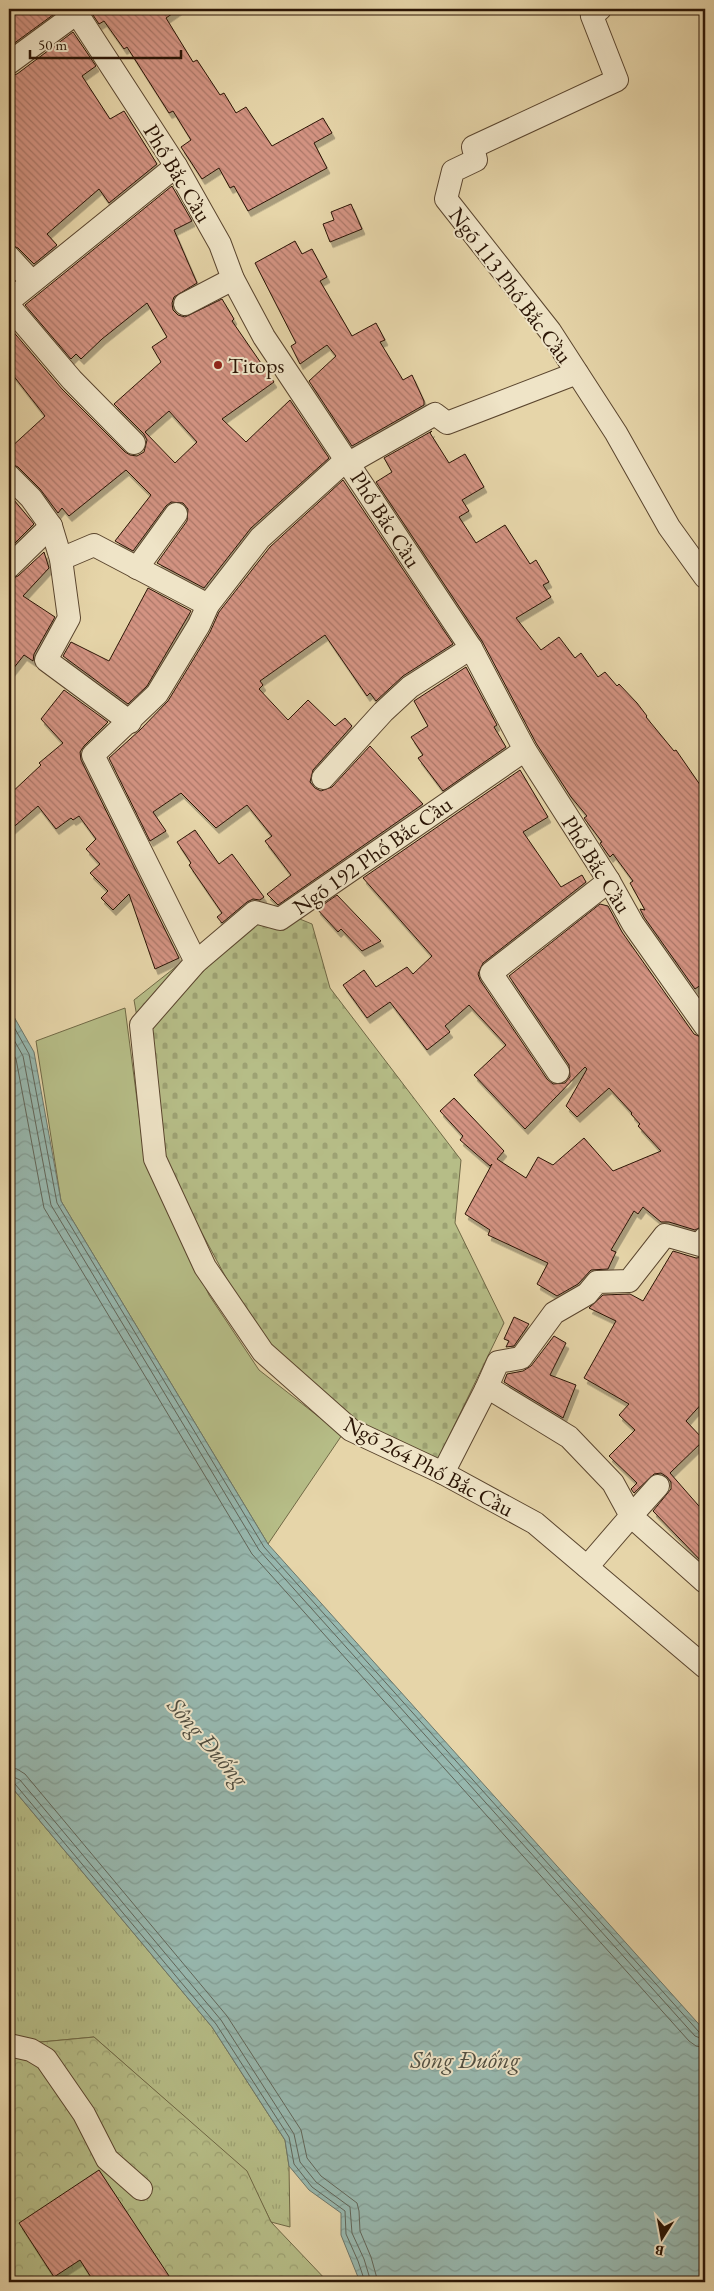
<svg xmlns="http://www.w3.org/2000/svg" width="714" height="2291" viewBox="0 0 714 2291" font-family="'EB Garamond',serif">
<style>
.grass{fill:url(#grass-tufts);stroke:#706946}
.forest{fill:url(#forest-crowns);stroke:#706946}
.cemetery{fill:url(#cemetery-stones);stroke:#706946}
.park{fill:#b6bd87;stroke:#706946}
.water{fill:url(#water-waves);stroke:#6c776b}
.lines{fill:none;stroke-linecap:round;stroke-linejoin:round}
.shore{stroke:#61665a;stroke-width:1}
.building{fill:url(#building-back-hatch);stroke:#2b1505;fill-rule:evenodd;filter:url(#shadow)}
.minor-casing{stroke:#5a452e;stroke-width:24}
.minor{stroke:#efe4c7;stroke-width:22}
.poi-dot{fill:#8f2418;stroke:#efe4c7;stroke-width:2}
.labels{text-anchor:middle;stroke-width:4;stroke-linejoin:round;paint-order:stroke}
.street-label{font-size:22px;fill:#2b1505;stroke:#efe4c7}
.poi-label{font-size:22px;fill:#2b1505;stroke:#efe4c7;text-anchor:start}
.water-label{font-size:24px;font-style:italic;fill:#514e40;stroke:#efe4c7}
</style>
<defs>
<pattern id="grass-tufts" width="24" height="20" patternUnits="userSpaceOnUse" patternTransform="scale(1.25)"><rect width="24" height="20" fill="#b6bd87"/><path d="M3 7l-1-3M5 7V3M7 7l1-3M15 17l-1-3M17 17v-4M19 17l1-3" fill="none" stroke="#9da273"/></pattern>
<pattern id="forest-crowns" width="20" height="18" patternUnits="userSpaceOnUse" patternTransform="scale(1.25)"><rect width="20" height="18" fill="#b6bd87"/><path d="M2 6a3 3 0 1 1 6 0M12 15a3 3 0 1 1 6 0" fill="none" stroke="#9da273"/></pattern>
<pattern id="cemetery-stones" width="16" height="16" patternUnits="userSpaceOnUse" patternTransform="scale(1.25)"><rect width="16" height="16" fill="#b6bd87"/><path d="M2 7V4a2 2 0 0 1 4 0v3zM10 15v-3a2 2 0 0 1 4 0v3z" fill="#9da273"/></pattern>
<pattern id="water-waves" width="16" height="10" patternUnits="userSpaceOnUse" patternTransform="scale(1.25)"><rect width="16" height="10" fill="#97b8af"/><path d="M0 5q4-4 8 0t8 0" fill="none" stroke="#829d95"/></pattern>
<pattern id="building-back-hatch" width="6" height="6" patternUnits="userSpaceOnUse" patternTransform="scale(1.25)"><rect width="6" height="6" fill="#d39382"/><path d="M-1 5l2 2M0 0l6 6M5-1l2 2" fill="none" stroke="#ab7768"/></pattern>
<filter id="shadow"><feDropShadow dx="3" dy="5.5" stdDeviation="0" flood-color="#0004"/></filter>
</defs>
<rect width="100%" height="100%" fill="#e6d5a9"/>
<filter id="stains"><feTurbulence type="fractalNoise" baseFrequency=".004" numOctaves="4"/><feColorMatrix values="0 0 0 0 .2 0 0 0 0 .09 0 0 0 0 .02 0 0 0 .5 -.17"/></filter>
<radialGradient id="worn" r=".72"><stop offset=".6" stop-color="#630" stop-opacity="0"/><stop offset="1" stop-color="#630" stop-opacity=".3"/></radialGradient>
<polygon class="grass" points="9,1784 212,2027 285,2140 289,2166 290,2227 271,2222 246,2171 94,2037 9,2045"/>
<polygon class="forest" points="94,2037 247,2171 271,2222 328,2282 9,2282 9,2045"/>
<polygon class="cemetery" points="258,902 312,924 330,988 461,1160 455,1223 504,1323 437,1461 356,1426 264,1348 162,1159 134,1000"/>
<polygon class="park" points="125,1008 144,1153 209,1295 259,1370 342,1435 268,1544 61,1201 36,1041"/>
<polygon class="water" points="9,1008 34,1052 61,1201 268,1544 705,2031 705,2282 360,2282 341,2235 341,2213 309,2190 289,2166 285,2140 212,2027 9,1784"/>
<g class="lines">
<g class="shore">
<polyline points="9,1018 29,1054 57,1203 264,1547 699,2032 705,2034"/>
<polyline points="9,1031 23,1056 51,1205 259,1550 695,2036 705,2040"/>
<polyline points="9,1046 16,1059 44,1208 252,1554 689,2041 696,2046 705,2048"/>
<polyline points="9,1768 17,1769 25,1774 227,2016 301,2130 307,2158 321,2176 357,2203 359,2211 360,2231 371,2257 378,2282"/>
<polyline points="9,1775 20,1780 221,2020 294,2134 300,2162 316,2182 350,2207 352,2233 364,2259 371,2282"/>
<polyline points="9,1782 15,1784 216,2024 289,2137 294,2164 312,2187 345,2211 346,2234 358,2261 365,2282"/>
</g>
</g>
<g class="building">
<polygon points="9,9 61,9 9,47"/>
<polygon points="89,9 179,9 166,18 193,62 197,60 220,95 224,93 236,113 246,107 272,146 323,118 332,133 314,143 327,168 248,211 234,186 230,188 219,168 202,179 181,147 191,140 173,111 169,113 127,47 124,49 104,21 99,24"/>
<polygon points="73,32 96,66 82,76 110,119 124,111 157,164 109,203 99,189 47,234 57,245 34,264 18,248 9,244 9,76 17,74"/>
<path d="M 172,186 L 192,221 L 174,230 L 197,283 L 174,297 L 172,303 L 173,310 L 178,315 L 185,317 L 222,299 L 234,319 L 232,321 L 274,382 L 222,419 L 246,442 L 290,400 L 329,458 L 251,528 L 204,588 L 157,563 L 187,521 L 188,509 L 183,503 L 171,502 L 166,506 L 133,551 L 115,541 L 151,495 L 126,470 L 69,516 L 62,508 L 58,513 L 40,489 L 18,467 L 9,463 L 9,449 L 45,416 L 9,370 L 9,330 L 11,329 L 62,389 L 125,452 L 130,455 L 137,456 L 144,452 L 147,440 L 144,434 L 114,404 L 161,362 L 152,347 L 167,337 L 147,303 L 102,339 L 81,359 L 76,354 L 71,359 L 25,305 ZM 169,411 L 197,442 L 175,463 L 145,432 Z"/>
<polygon points="351,204 362,229 330,242 323,224 334,220 331,212"/>
<polygon points="295,241 302,254 312,249 327,277 320,281 352,336 376,323 385,340 380,342 403,380 412,375 424,401 424,405 352,446 309,381 336,356 327,345 300,364 291,346 296,343 255,263"/>
<polygon points="432,431 430,433 449,463 465,454 484,487 462,500 469,511 459,517 476,543 505,525 530,564 536,560 549,582 543,585 551,597 516,618 541,650 559,637 575,658 581,653 598,677 605,672 617,686 619,684 637,703 647,716 646,717 674,751 676,750 705,792 705,982 695,989 644,917 640,909 645,910 630,883 633,881 613,854 610,857 607,853 600,843 602,842 584,818 587,816 571,797 536,743 482,641 376,482 392,472 384,458"/>
<polygon points="343,480 453,644 403,676 376,701 370,693 367,696 325,635 260,681 263,685 259,689 288,720 308,700 335,726 345,718 352,726 313,770 310,782 315,788 321,791 332,787 370,746 423,804 278,905 267,894 291,875 265,841 272,836 247,805 216,828 181,793 153,812 166,831 150,841 109,758 140,730 168,701 210,632 219,612 270,547"/>
<polygon points="9,494 34,524 9,549"/>
<polygon points="44,552 49,568 23,596 55,617 34,654 33,661 24,655 9,674 9,580 18,576"/>
<polygon points="148,588 191,611 147,686 128,704 63,656 71,642 109,661"/>
<polygon points="466,667 497,725 494,727 506,747 443,791 418,758 423,755 411,737 428,726 414,701"/>
<polygon points="64,690 108,722 84,746 80,752 81,760 179,958 155,969 129,894 113,910 101,898 108,891 90,873 100,864 86,849 96,839 79,816 73,820 71,818 56,829 38,806 9,831 9,795 41,765 39,763 63,743 41,719"/>
<polygon points="520,770 548,817 523,832 561,887 582,875 586,882 483,963 478,974 480,980 547,1079 553,1084 565,1083 570,1077 569,1065 509,976 600,904 608,906 622,932 694,1034 705,1039 705,1225 695,1230 669,1222 661,1222 643,1207 638,1214 634,1211 611,1250 616,1252 608,1269 591,1270 578,1284 557,1296 537,1284 548,1263 488,1235 490,1230 465,1214 492,1164 490,1166 460,1140 463,1136 440,1111 454,1098 504,1151 497,1159 526,1178 538,1157 553,1165 584,1138 613,1171 661,1151 638,1126 640,1124 631,1114 632,1113 609,1088 577,1117 566,1106 587,1069 585,1067 525,1129 474,1075 506,1045 469,1005 445,1026 450,1032 427,1050 390,1002 367,1018 343,985 364,970 376,987 407,967 413,974 432,956 363,878"/>
<polygon points="195,830 219,864 232,854 264,897 260,900 253,899 247,902 222,923 217,917 222,913 189,865 191,863 177,842"/>
<polygon points="337,895 381,941 362,951 341,929 338,932 317,909"/>
<polygon points="673,1251 696,1258 705,1257 705,1400 686,1421 704,1440 670,1473 705,1513 705,1565 653,1511 671,1489 671,1482 667,1477 661,1473 654,1474 634,1493 631,1489 637,1483 609,1456 635,1430 619,1415 629,1404 584,1378 616,1321 589,1308 603,1295 630,1294 643,1301"/>
<polygon points="514,1317 529,1324 514,1346 506,1347 509,1341 504,1339"/>
<polygon points="554,1336 566,1343 550,1375 576,1385 563,1418 504,1382 507,1374 523,1371 531,1366"/>
<polygon points="99,2170 173,2282 94,2282 80,2260 54,2277 19,2223"/>
</g>
<g class="lines">
<defs>
<g id="minor">
<polyline points="74,9 176,166 220,244 233,279 264,337 471,648 525,750 609,881 633,924 705,1026"/>
<polyline points="600,9 592,16 617,80 473,147 476,160 453,171 446,199 550,331 616,433 669,527 705,577"/>
<polyline points="9,63 77,13"/>
<polyline points="9,257 32,282"/>
<polyline points="9,301 176,166"/>
<polyline points="185,304 233,279"/>
<polyline points="9,306 72,380 134,443"/>
<polyline points="349,463 435,414 447,423 577,373"/>
<polyline points="9,476 31,498 51,526 61,559 69,618 46,660 130,722"/>
<polyline points="61,559 94,545 208,605"/>
<polyline points="9,567 51,526"/>
<polyline points="137,568 176,514"/>
<polyline points="525,750 280,919 255,912 196,962 141,1025 155,1159 205,1267 263,1352 351,1430 443,1473 535,1523 705,1667"/>
<polyline points="323,778 383,712 410,687 471,648"/>
<polyline points="196,962 93,755 157,694 199,625 208,605 260,538 346,460"/>
<polyline points="558,1072 491,973 609,881"/>
<polyline points="486,1389 498,1362 521,1358 554,1313 587,1294 597,1282 629,1281 665,1235 700,1245 705,1238"/>
<polyline points="443,1473 486,1389 492,1390 569,1437 613,1483 631,1516 587,1567"/>
<polyline points="658,1486 631,1516 705,1582"/>
<polyline points="9,2045 31,2050 46,2059 84,2114 107,2159 141,2189"/>
</g>
</defs>
<use href="#minor" class="minor-casing"/>
<use href="#minor" class="minor"/>
</g>
<circle class="poi-dot" cx="218" cy="365" r="5"/>
<g class="labels">
<g class="street-label">
<text transform="translate(178 173) rotate(59)" y="8">Phố Bắc Cầu</text>
<text transform="translate(511 285) rotate(53)" y="8">Ngõ 113 Phố Bắc Cầu</text>
<text transform="translate(386 519) rotate(57)" y="8">Phố Bắc Cầu</text>
<text transform="translate(372 855) rotate(-35)" y="8">Ngõ 192 Phố Bắc Cầu</text>
<text transform="translate(597 864) rotate(58)" y="8">Phố Bắc Cầu</text>
<text transform="translate(429 1466) rotate(28)" y="8">Ngõ 264 Phố Bắc Cầu</text>
</g>
<g class="poi-label">
<text x="228" y="373">Titops</text>
</g>
<g class="water-label">
<text transform="translate(208 1742) rotate(49)" y="8">Sông Đuống</text>
<text x="465" y="2068">Sông Đuống</text>
</g>
</g>
<rect width="714" height="2291" fill="none" stroke="#e6d5a9" stroke-width="30"/>
<rect x="10" y="10" width="694" height="2271" fill="none" stroke="#2b1505" stroke-width="2.5"/>
<rect x="15" y="15" width="684" height="2261" fill="none" stroke="#2b1505"/>
<g transform="translate(662 2238) rotate(191)" stroke="#efe4c7" stroke-width="4" paint-order="stroke">
<path d="M0-4L9 19L0 12L-9 19Z" fill="#2b1505"/>
<text y="-8" font-size="14" font-weight="bold" text-anchor="middle" fill="#2b1505">B</text>
</g>
<path d="M30 50v8h151v-8" fill="none" stroke="#2b1505" stroke-width="2.5"/>
<text x="38" y="50" font-size="15" fill="#2b1505" stroke="#efe4c7" stroke-width="4" paint-order="stroke">50 m</text>
<rect width="100%" height="100%" filter="url(#stains)"/>
<rect width="100%" height="100%" fill="url(#worn)"/>
</svg>
